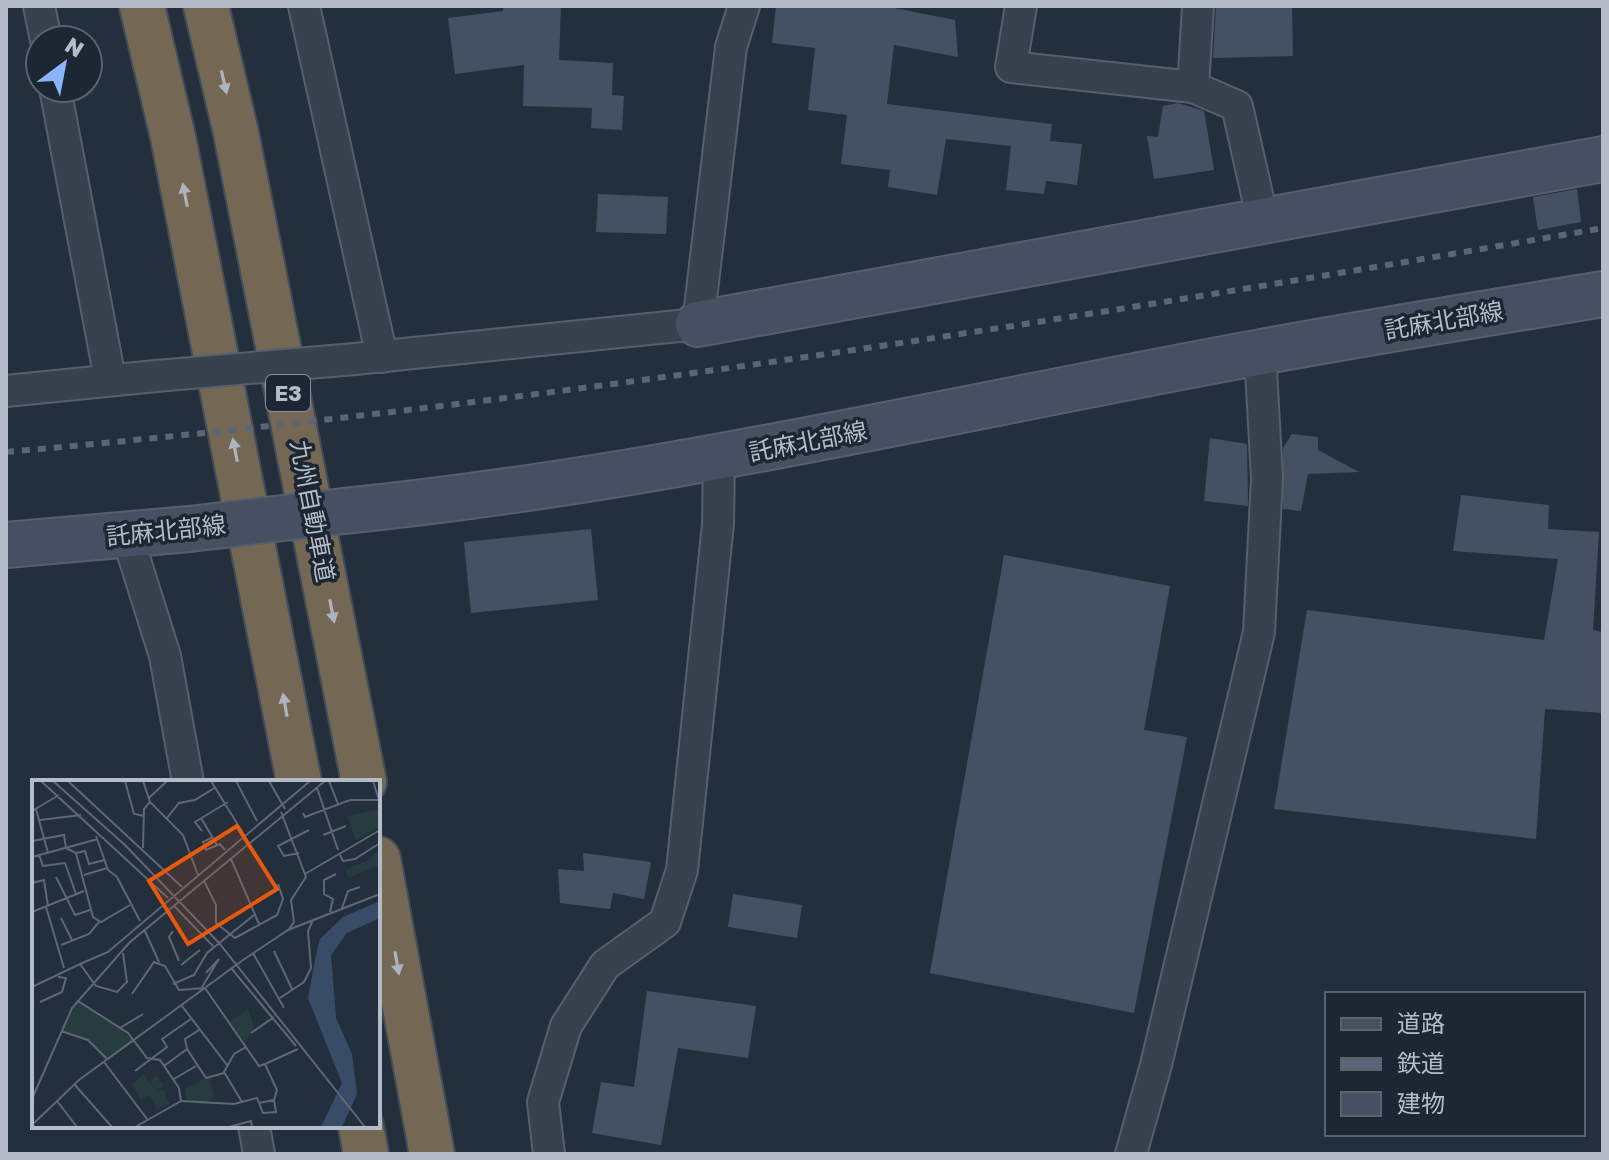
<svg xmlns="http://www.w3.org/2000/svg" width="1609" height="1160" viewBox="0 0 1609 1160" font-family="'Golos Text','Noto Sans JP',sans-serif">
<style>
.building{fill:#455162}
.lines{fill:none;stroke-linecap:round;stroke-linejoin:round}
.street-casing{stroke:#565f6c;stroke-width:34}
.secondary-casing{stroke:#565f6c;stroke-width:48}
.highway-casing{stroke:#434c59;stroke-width:48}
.street{stroke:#38414e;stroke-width:30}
.secondary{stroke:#465061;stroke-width:44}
.highway{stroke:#746855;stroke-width:44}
.rail{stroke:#5a6575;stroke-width:6;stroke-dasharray:8 8;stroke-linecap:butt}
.street-bridge-casing{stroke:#565f6c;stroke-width:34;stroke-linecap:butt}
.secondary-bridge-casing{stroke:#565f6c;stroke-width:48;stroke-linecap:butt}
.street-bridge{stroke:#38414e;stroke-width:30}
.secondary-bridge{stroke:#465061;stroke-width:44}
.oneway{fill:#aeb4bd}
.labels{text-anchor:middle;stroke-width:7;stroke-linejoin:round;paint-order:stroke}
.shield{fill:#1d2633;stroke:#878f9c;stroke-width:2}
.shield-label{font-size:22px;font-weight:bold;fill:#b4bcc9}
.street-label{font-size:24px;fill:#b4bcc9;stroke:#1d2633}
.inset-road{fill:none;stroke:#5e6776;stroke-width:2}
.view{fill:#e8590c;fill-opacity:0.15;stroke:#e8590c;stroke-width:4}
.inset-edge{fill:none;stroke:#b4bcc9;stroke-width:4}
</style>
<rect width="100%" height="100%" fill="#242f3e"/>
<g class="building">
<polygon points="504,6 561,6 559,60 613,63 612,95 624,96 622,130 591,128 592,108 523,106 524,65 455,74 448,18 503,11"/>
<polygon points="776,6 884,6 955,20 958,57 894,45 887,104 1052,124 1050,141 1082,144 1077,185 1046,181 1044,194 1006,190 1011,146 946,139 937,195 888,187 890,170 841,164 847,115 808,110 815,48 772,43"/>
<polygon points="1216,6 1292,6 1293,56 1213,58"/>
<polygon points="1178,103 1204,111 1214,170 1154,179 1147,136 1158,137 1163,106"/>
<polygon points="1577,189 1581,222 1538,230 1533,197"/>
<polygon points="598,194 668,197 666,234 596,232"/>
<polygon points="1292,434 1318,437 1318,450 1359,472 1308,474 1301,511 1283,509 1283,448"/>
<polygon points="1210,438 1247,444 1248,506 1204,501"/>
<polygon points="1461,495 1549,505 1548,529 1599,532 1593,630 1603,632 1603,713 1545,709 1536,839 1274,809 1307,610 1544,640 1558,559 1453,551"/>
<polygon points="591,529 598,600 471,613 464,542"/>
<polygon points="1004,555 1170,586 1144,730 1187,737 1134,1013 930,973"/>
<polygon points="583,853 651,862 644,899 613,893 610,909 560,903 558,869 584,871"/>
<polygon points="733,894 802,905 797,938 728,927"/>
<polygon points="647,991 756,1006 748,1058 678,1048 661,1145 592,1133 601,1082 634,1087"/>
</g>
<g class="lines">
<defs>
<g id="street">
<polyline points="39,6 46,40"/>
<polyline points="304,6 382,357"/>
<polyline points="1021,6 1011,67 1193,87 1237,106 1263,221"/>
<polyline points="1193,87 1198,6"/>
<polyline points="55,88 110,379"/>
<polyline points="355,359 698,324 731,47 744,6"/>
<polyline points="6,391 156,376"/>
<polyline points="127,535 165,656 188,782"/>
<polyline points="254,1126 259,1154"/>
<polyline points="549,1154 543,1102 566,1026 605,965 665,922 682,870 718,524 719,458"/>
<polyline points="1131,1154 1156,1065 1259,632 1267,478 1260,352"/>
</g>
<g id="secondary">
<polyline points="698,324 1603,159"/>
<path d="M 344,511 C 653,480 955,408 1261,352 C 1375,331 1489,313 1603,294"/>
<polyline points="6,545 189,529"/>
</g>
<g id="highway">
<polyline points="142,6 173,137 299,782"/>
<polyline points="206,6 236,133 364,782"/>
<polyline points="378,859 432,1154"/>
<polyline points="361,1126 366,1154"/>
</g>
</defs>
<use href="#street" class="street-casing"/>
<use href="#secondary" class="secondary-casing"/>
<use href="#highway" class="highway-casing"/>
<use href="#street" class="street"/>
<use href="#secondary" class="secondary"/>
<use href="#highway" class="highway"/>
<path class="rail" d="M 6,452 C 542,405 1073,320 1603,228"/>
<defs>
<polyline id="street-bridge" points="156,376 355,359"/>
<polyline id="secondary-bridge" points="189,529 344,511"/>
</defs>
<use href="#street-bridge" class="street-bridge-casing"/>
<use href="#secondary-bridge" class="secondary-bridge-casing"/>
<use href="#street-bridge" class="street-bridge"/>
<use href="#secondary-bridge" class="secondary-bridge"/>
</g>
<defs><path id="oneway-solid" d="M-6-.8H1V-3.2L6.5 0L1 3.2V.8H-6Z" transform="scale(2)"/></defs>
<g class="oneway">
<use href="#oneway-solid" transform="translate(224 82) rotate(77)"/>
<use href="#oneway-solid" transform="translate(185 195) rotate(-101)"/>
<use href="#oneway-solid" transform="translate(235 450) rotate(-101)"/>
<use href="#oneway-solid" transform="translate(332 611) rotate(79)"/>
<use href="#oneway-solid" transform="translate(285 705) rotate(-100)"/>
<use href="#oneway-solid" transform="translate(397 963) rotate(80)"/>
</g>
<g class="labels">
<rect class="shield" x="266" y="375" width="44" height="36" rx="6"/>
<g class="shield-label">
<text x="288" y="401">E3</text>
</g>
<g class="street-label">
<text transform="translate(1444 321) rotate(-10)" y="8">託麻北部線</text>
<text transform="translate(808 442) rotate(-11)" y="8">託麻北部線</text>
<text transform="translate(312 511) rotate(79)" y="8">九州自動車道</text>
<text transform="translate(166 531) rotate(-6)" y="8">託麻北部線</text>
</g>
</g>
<g transform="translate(32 780)">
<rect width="348" height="348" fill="#242f3e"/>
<path d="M 348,29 L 348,47 L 324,60 L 315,36 ZM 348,66 L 348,85 L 317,98 L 313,90 L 339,79 ZM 45,221 L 88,248 L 101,260 L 75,279 L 56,260 L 29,251 ZM 216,229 L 222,247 L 213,263 L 198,242 ZM 112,294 L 123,310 L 118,300 L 125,295 L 131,306 L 123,312 L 131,309 L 138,324 L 125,330 L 118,315 L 109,320 L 100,304 ZM 172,299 L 178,299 L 182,317 L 171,325 L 155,320 L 153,309 Z" fill="#263c3f"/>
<path d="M 348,121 L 348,138 L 315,153 L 299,175 L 304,238 L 320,274 L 325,314 L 310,347 L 289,347 L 310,303 L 276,218 L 285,170 L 288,159 L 311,137 Z" fill="#394c67"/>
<path class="inset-road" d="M 9,1 L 136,118M 21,1 L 93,65 L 187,163 L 333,347M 36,1 L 150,107M 93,1 L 102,34 L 112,36M 111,1 L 118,22 L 151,55 L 166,95M 179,1 L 211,53M 204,1 L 225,41M 237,1 L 253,29M 297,1 L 306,24M 285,8 L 306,70M 117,18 L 135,1M 4,29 L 16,73M 0,31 L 27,15M 249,32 L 274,97 L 259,120 L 262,142 L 257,149M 271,33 L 273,37 L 318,20 L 347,20 L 341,1M 135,38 L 147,23 L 163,20 L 184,7M 169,38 L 185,65M 8,40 L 49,35M 170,51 L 163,42 L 196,22M 291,55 L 314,46M 64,56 L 76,90 L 85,97 L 108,141M 181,57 L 171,62 L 174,70 L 188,64 L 193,70M 0,61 L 32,55 L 34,68M 34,68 L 44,73 L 61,137 L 69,142 L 98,125M 111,68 L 112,29 L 118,22M 44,73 L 53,71 L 57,84 L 73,80M 267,73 L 252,76 L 246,66 L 277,50M 7,75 L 11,86 L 33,83 L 44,114M 308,75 L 311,81 L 323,79 L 348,63M 0,77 L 66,59M 199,79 L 227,144M 273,94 L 348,50M 52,95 L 75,88M 24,97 L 43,135 L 58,130M 172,101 L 184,125 L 184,143 L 203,158 L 245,135 L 251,119 L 246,104M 0,103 L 12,100 L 16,126M 142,126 L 182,167M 14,127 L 32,188M 310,128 L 316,111 L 328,107M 0,132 L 52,111M 298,132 L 301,119 L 292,114 L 292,100 L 304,94M 29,138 L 40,160M 112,149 L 127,182M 141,151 L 137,157 L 147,181M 29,165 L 57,154 L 67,142M 242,171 L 260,209M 221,173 L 252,228M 48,184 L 76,172 L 278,1M 149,185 L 168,170M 199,188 L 264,266M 141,204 L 162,195 L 175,173 L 222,135M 0,207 L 48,184 L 64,206 L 85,212 L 95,202 L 91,173M 170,207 L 187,179 L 174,193M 100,214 L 122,182 L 133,186 L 147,210 L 173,208 L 227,286 L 233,284 L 245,310 L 242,320 L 227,323M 248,218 L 272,202 L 279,188 L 276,151 L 281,140M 46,221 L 96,253 L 115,278 L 128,280 L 147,308 L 149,321 L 103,347M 8,222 L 30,212 L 34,198 L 26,197M 150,226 L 195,285M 88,248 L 111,234M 29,251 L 56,260 L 75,279M 219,253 L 242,237M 155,269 L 174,298 L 192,293M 72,282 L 115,339M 233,284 L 266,269M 132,286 L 155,269 L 153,259 L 167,250M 103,291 L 135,267 L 130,259 L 159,239M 142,299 L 164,286M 43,305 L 80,347M 0,319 L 40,228 L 97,163 L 293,1M 25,321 L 45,347M 149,321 L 202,324 L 225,318 L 231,333 L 244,332 L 242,320M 210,322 L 192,292 L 202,274 L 214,267M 0,345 L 47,300 L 211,180 L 256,150 L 348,114M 197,347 L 219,341 L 220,347"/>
<path class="view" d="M 205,46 L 245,109 L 156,164 L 117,101 Z"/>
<rect width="348" height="348" class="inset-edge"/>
</g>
<rect width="1609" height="1160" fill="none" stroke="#b4bcc9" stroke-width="16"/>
<rect x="1325" y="992" width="260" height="144" fill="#1d2633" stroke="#59626f" stroke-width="2"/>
<rect x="1341" y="1018" width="40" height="12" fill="#465061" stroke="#59626f" stroke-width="2"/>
<text x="1397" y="1032" font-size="24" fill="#b4bcc9">道路</text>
<rect x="1341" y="1058" width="40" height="12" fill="#5a6575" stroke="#59626f" stroke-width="2"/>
<text x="1397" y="1072" font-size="24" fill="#b4bcc9">鉄道</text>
<rect x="1341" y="1092" width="40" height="24" fill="#455162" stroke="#59626f" stroke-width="2"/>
<text x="1397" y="1112" font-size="24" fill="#b4bcc9">建物</text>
<g transform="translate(64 64) rotate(32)"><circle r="38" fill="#1d2633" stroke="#59626f" stroke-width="2"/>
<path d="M0-6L14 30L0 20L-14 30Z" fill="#8ab4f8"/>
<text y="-12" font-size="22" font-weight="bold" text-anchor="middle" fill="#b4bcc9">N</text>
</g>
</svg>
